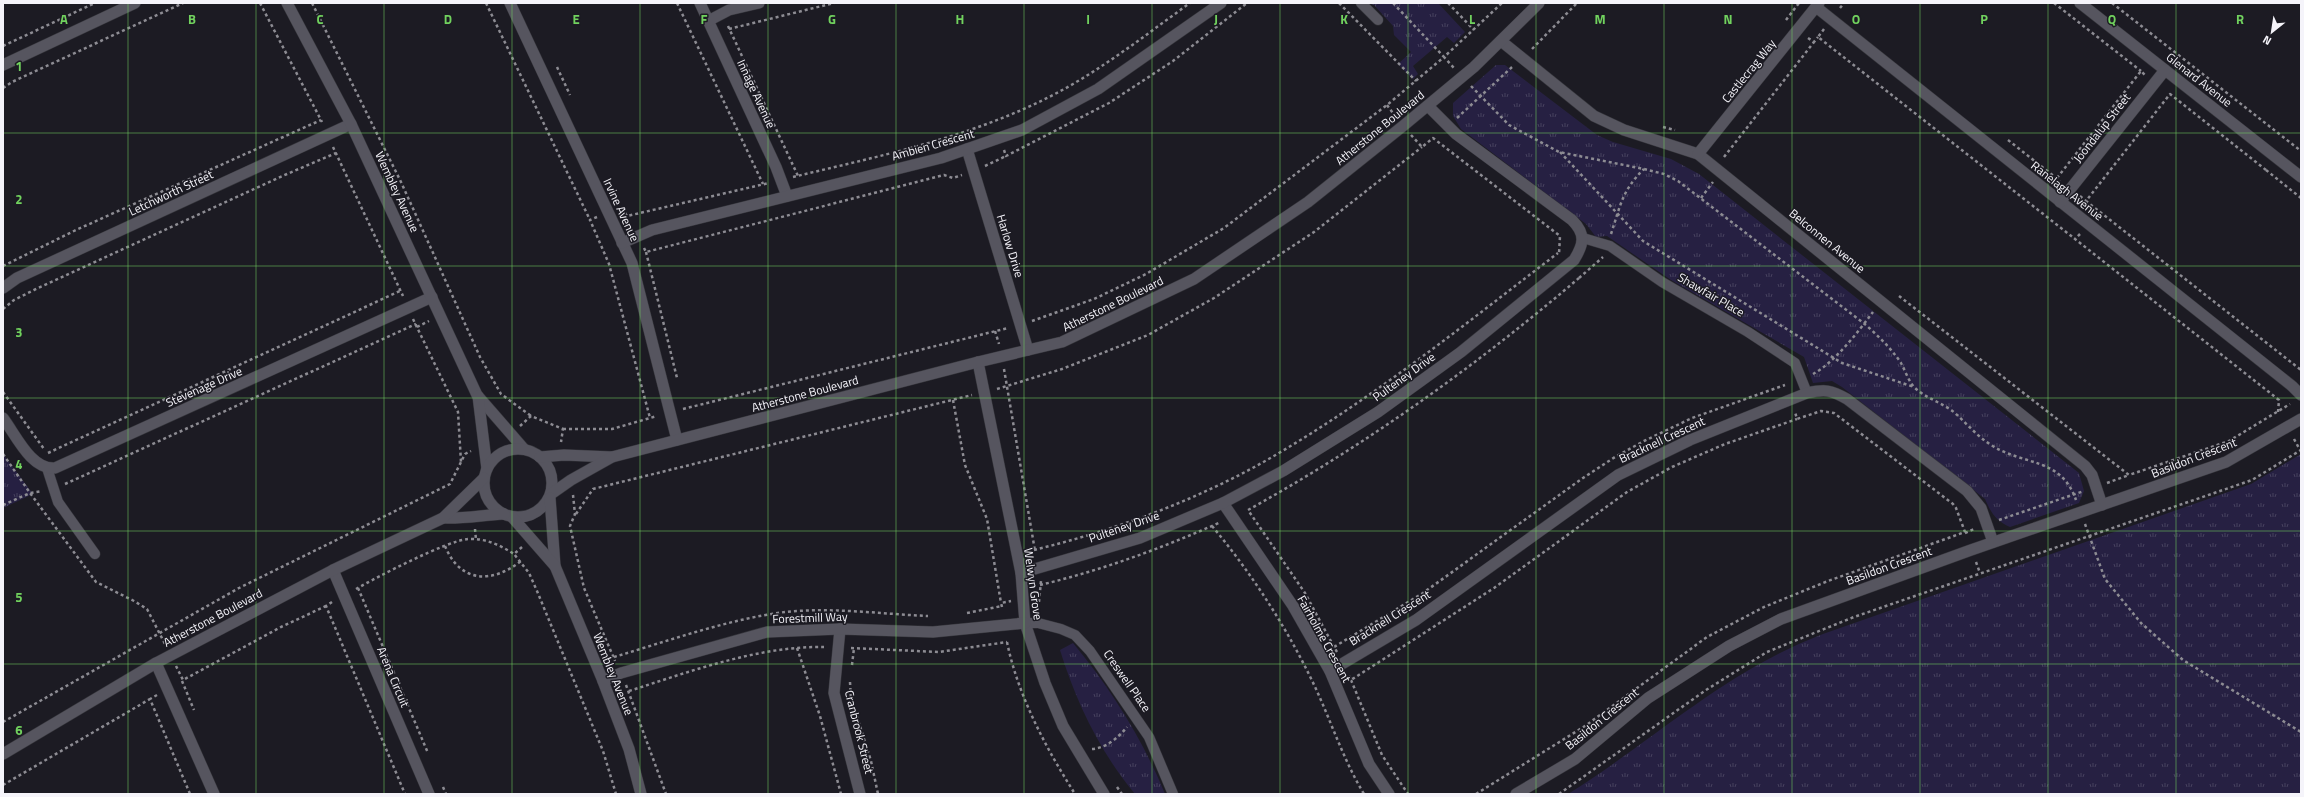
<svg xmlns="http://www.w3.org/2000/svg" width="2304" height="797" viewBox="0 0 2304 797" font-family="'Titillium Web',sans-serif">
<style>
.park{fill:url(#park-tufts)}
.lines{fill:none;stroke-linecap:round;stroke-linejoin:round}
.service-casing{stroke:#36363c;stroke-width:11}
.minor-casing{stroke:#36363c;stroke-width:12}
.tertiary-casing{stroke:#36363c;stroke-width:12}
.path{stroke:#8d8c93;stroke-width:2.5;stroke-dasharray:3 3;stroke-linecap:butt}
.service{stroke:#56555f;stroke-width:10}
.minor{stroke:#56555f;stroke-width:11}
.tertiary{stroke:#56555f;stroke-width:11}
.grid{fill:none;stroke:#71d25e;stroke-width:1;stroke-opacity:0.55}
.labels{text-anchor:middle;stroke-width:3;stroke-linejoin:round;paint-order:stroke}
.street-label{font-size:12px;fill:#f5f4fa;stroke:#1c1b23}
.grid-label{font-size:13px;text-anchor:middle;font-weight:bold;fill:#71d25e;stroke:#1c1b23;stroke-width:3;stroke-linejoin:round;paint-order:stroke}
</style>
<defs>
<pattern id="park-tufts" width="24" height="20" patternUnits="userSpaceOnUse"><rect width="24" height="20" fill="#262042"/><path d="M3 7l-1-3M5 7V3M7 7l1-3M15 17l-1-3M17 17v-4M19 17l1-3" fill="none" stroke="#46415e"/></pattern>
</defs>
<rect width="100%" height="100%" fill="#1c1b23"/>
<g class="park">
<polygon points="1367,3 1438,3 1465,32 1454,43 1447,37 1413,66 1418,74 1413,79 1398,64 1411,52 1394,35 1393,26 1374,5"/>
<path d="M 1496,65 L 1505,65 L 1597,135 L 1613,142 L 1671,159 L 1699,174 L 2079,473 L 2084,491 L 2079,503 L 2010,527 C 1996,521 1991,513 1985,499 L 1842,387 L 1832,381 L 1813,383 L 1804,357 L 1671,280 L 1607,236 L 1596,237 L 1586,224 L 1461,129 L 1453,116 L 1453,103 Z"/>
<polygon points="3,454 33,494 3,508"/>
<path d="M 2301,454 L 2301,794 L 1568,794 C 1656,739 1724,672 1823,634 L 2251,484 Z"/>
<path d="M 1073,643 C 1111,689 1142,738 1165,794 L 1135,794 C 1100,752 1076,702 1060,650 Z"/>
</g>
<g class="lines">
<defs>
<g id="service">
<polyline points="1361,3 1378,20"/>
<polyline points="1583,238 1610,246 1662,282 1748,332 1795,363 1807,393"/>
<polyline points="47,468 58,502 95,554"/>
<polyline points="1025,623 1038,623 1061,629 1075,635 1090,651 1149,737 1173,794"/>
</g>
<g id="minor">
<polyline points="510,3 632,263 677,440"/>
<polyline points="700,3 776,167 787,196"/>
<polyline points="2080,3 2301,177"/>
<polyline points="1816,7 2292,386 2301,395"/>
<polyline points="708,21 729,10 759,3"/>
<polyline points="1501,41 1594,116 1624,130 1698,154 2085,466 2092,475 2102,505"/>
<polyline points="3,65 135,3"/>
<polyline points="967,149 1028,350"/>
<polyline points="1698,154 1819,3"/>
<polyline points="2060,202 2165,70"/>
<polyline points="622,243 652,230 941,158 1022,130 1098,89 1221,3"/>
<polyline points="3,288 17,278 351,124"/>
<polyline points="978,362 1021,573 1025,623 1045,683 1063,726 1104,794"/>
<path d="M 3,418 C 16,435 31,470 55,468 L 432,297"/>
<polyline points="1223,503 1293,606 1330,671 1369,764 1389,794"/>
<polyline points="333,570 429,794"/>
<path d="M 1021,573 L 1140,538 L 1223,503 L 1283,471 L 1378,412 L 1461,352 L 1574,260 C 1584,244 1586,234 1572,220 L 1456,134 L 1428,106"/>
<polyline points="840,629 834,693 860,794"/>
<polyline points="156,663 214,794"/>
<path d="M 1330,671 L 1416,620 L 1618,475 L 1690,440 L 1807,393 C 1825,389 1831,390 1847,399 L 1967,491 L 1981,508 L 1993,542"/>
<polyline points="603,681 621,673 767,632 840,629 933,632 1025,623"/>
<polyline points="1516,794 1575,759 1648,698 1729,646 1781,619 1971,550 2226,462 2301,419"/>
</g>
<g id="tertiary">
<polyline points="287,3 351,124 477,395 524,449"/>
<polyline points="478,396 487,469"/>
<circle cx="518" cy="483" r="34"/>
<polyline points="540,457 564,455 612,457"/>
<polyline points="551,494 571,480 612,457 978,362 1062,342 1194,279 1308,202 1403,126 1474,67 1539,3"/>
<polyline points="550,498 555,566"/>
<polyline points="512,517 555,566 603,681 629,749 641,794"/>
<path d="M 443,518 C 464,519 483,515 504,514"/>
<polyline points="3,754 156,663 333,570 443,518 484,478"/>
</g>
</defs>
<use href="#service" class="service-casing"/>
<use href="#minor" class="minor-casing"/>
<use href="#tertiary" class="tertiary-casing"/>
<g class="path">
<polyline points="260,3 322,122"/>
<polyline points="312,3 401,182 480,357 501,394 531,416"/>
<polyline points="486,3 590,220"/>
<polyline points="677,3 763,184"/>
<polyline points="1339,3 1416,81"/>
<polyline points="1393,3 1444,57 1502,3"/>
<polyline points="1448,3 1474,30"/>
<polyline points="2054,3 2141,71"/>
<polyline points="2112,3 2301,151"/>
<polyline points="1840,8 1844,3"/>
<polyline points="1786,20 1799,3"/>
<polyline points="728,26 798,176"/>
<polyline points="729,29 834,3"/>
<polyline points="1824,29 1818,37 2075,239"/>
<polyline points="1808,38 1814,42 1818,37"/>
<polyline points="3,46 95,3"/>
<polyline points="1532,49 1577,3"/>
<polyline points="557,67 570,95"/>
<path d="M 1471,86 L 1509,125 L 1559,152 L 1644,169 L 1664,174 L 1678,181 L 1866,325 C 1879,337 1891,348 1901,363 C 1905,370 1908,380 1914,387 C 1925,398 1943,403 1955,413 C 1967,424 1977,436 1991,445 C 2024,466 2061,457 2076,500"/>
<polyline points="3,88 12,82 183,3"/>
<polyline points="1387,105 1395,116"/>
<polyline points="1457,118 1512,67"/>
<polyline points="1663,127 1675,130"/>
<polyline points="1411,135 1422,147 1433,138 1560,236 1559,254"/>
<polyline points="2008,140 2060,181"/>
<polyline points="333,147 403,296"/>
<polyline points="1004,150 1006,156 1109,103 1173,61 1247,3"/>
<polyline points="1560,152 1643,241 1842,363 1914,387"/>
<polyline points="1724,157 1814,42"/>
<polyline points="985,166 1006,156"/>
<polyline points="2266,170 2170,94 2086,201 2301,370"/>
<polyline points="2266,170 2301,198"/>
<path d="M 793,177 C 888,154 987,134 1073,84 C 1114,60 1151,31 1190,3"/>
<polyline points="2057,178 2141,71 2145,75"/>
<polyline points="2080,196 2086,201"/>
<polyline points="1701,198 1713,182"/>
<polyline points="625,213 627,216 769,183"/>
<polyline points="597,217 590,220 609,264 650,418"/>
<path d="M 1611,234 C 1620,207 1622,190 1644,169"/>
<polyline points="2080,234 2075,239 2279,400 2278,412"/>
<polyline points="644,248 646,252 944,175 953,178 962,175"/>
<polyline points="646,252 677,378"/>
<polyline points="3,266 76,230 321,120"/>
<polyline points="1579,278 1603,257"/>
<polyline points="1899,296 2129,475 2229,441 2290,404"/>
<polyline points="3,309 14,300 34,290 287,174 336,153"/>
<polyline points="413,319 458,412 461,462"/>
<polyline points="1032,321 1094,299 1146,274 1224,228 1387,105 1444,57 1454,68"/>
<polyline points="417,327 429,321"/>
<polyline points="995,331 999,344"/>
<polyline points="1004,369 1035,551"/>
<path d="M 1813,374 C 1835,362 1858,332 1873,312"/>
<polyline points="997,389 1062,369 1148,335 1214,298 1314,232 1422,147"/>
<polyline points="3,392 44,449"/>
<polyline points="953,400 965,465 987,519 1001,603"/>
<polyline points="683,409 1008,328"/>
<polyline points="520,426 531,416 563,429 561,442"/>
<polyline points="563,429 612,429 657,416"/>
<polyline points="2294,439 2300,450"/>
<polyline points="48,453 400,291"/>
<polyline points="3,454 30,493 42,491"/>
<polyline points="2107,483 2129,475"/>
<polyline points="65,484 416,324"/>
<polyline points="573,495 575,514 570,526 584,588 615,661"/>
<polyline points="3,505 30,493 96,582 134,601 147,609 165,644"/>
<polyline points="576,514 593,489 972,395"/>
<polyline points="1999,520 2084,491"/>
<polyline points="2085,524 2105,579 2141,623 2183,660 2301,732"/>
<path d="M 1212,526 C 1253,575 1289,631 1316,689 C 1332,724 1344,761 1364,794"/>
<polyline points="475,529 476,540"/>
<polyline points="1965,533 1974,529"/>
<path d="M 445,546 C 460,583 492,584 521,561"/>
<polyline points="522,547 514,554 529,573 537,591 603,751 616,794"/>
<path d="M 1034,550 C 1115,530 1195,501 1267,460 C 1371,400 1464,325 1558,253"/>
<polyline points="1976,562 1980,573"/>
<path d="M 1040,585 C 1103,570 1162,548 1221,522"/>
<polyline points="358,588 428,753"/>
<path d="M 356,589 C 377,577 446,541 468,539 C 485,538 500,545 514,554"/>
<polyline points="332,602 326,606 405,794"/>
<polyline points="1039,602 1041,581"/>
<polyline points="1002,607 1001,603 1011,601"/>
<polyline points="967,613 1002,606"/>
<path d="M 1007,642 C 1018,696 1046,748 1075,794"/>
<path d="M 1334,647 L 1305,593 L 1248,510 C 1367,444 1476,366 1579,278"/>
<polyline points="797,648 820,716 841,794"/>
<polyline points="851,648 939,652 1007,642"/>
<polyline points="1337,652 1334,647 1423,593 1583,478 1615,457 1644,441 1692,418 1785,385"/>
<path d="M 614,657 C 668,641 729,619 785,612 C 832,607 881,614 928,616"/>
<polyline points="852,665 854,648"/>
<polyline points="176,666 183,680 281,627 326,606"/>
<polyline points="1349,676 1351,680 1494,588 1627,492 1672,467 1725,444 1797,419"/>
<polyline points="1351,680 1382,755 1408,794"/>
<polyline points="182,681 194,710"/>
<polyline points="850,682 851,699"/>
<polyline points="626,685 666,794"/>
<path d="M 629,691 C 692,671 758,646 824,647"/>
<polyline points="157,695 150,699 190,794"/>
<polyline points="853,704 871,761 878,794"/>
<polyline points="3,722 239,588 450,484 465,454 471,451"/>
<path d="M 1092,749 C 1106,748 1118,738 1127,727"/>
<polyline points="3,785 150,699"/>
<polyline points="443,787 446,794"/>
<polyline points="1117,787 1122,794"/>
<polyline points="1476,794 1585,726 1707,637 1764,607 1828,581 1965,532 1956,508 1953,504 1834,413 1821,411 1797,419 1795,412"/>
<polyline points="1559,794 1706,690 1767,652 1854,617 2252,480 2301,450"/>
</g>
<use href="#service" class="service"/>
<use href="#minor" class="minor"/>
<use href="#tertiary" class="tertiary"/>
</g>
<path class="grid" d="M 128,3 L 128,794M 256,3 L 256,794M 384,3 L 384,794M 512,3 L 512,794M 640,3 L 640,794M 768,3 L 768,794M 896,3 L 896,794M 1024,3 L 1024,794M 1152,3 L 1152,794M 1280,3 L 1280,794M 1408,3 L 1408,794M 1536,3 L 1536,794M 1664,3 L 1664,794M 1792,3 L 1792,794M 1920,3 L 1920,794M 2048,3 L 2048,794M 2176,3 L 2176,794M 3,133 L 2301,133M 3,266 L 2301,266M 3,398 L 2301,398M 3,531 L 2301,531M 3,664 L 2301,664"/>
<g class="labels">
<g class="street-label">
<text transform="translate(1749 71) rotate(-51)" y="4">Castlecrag Way</text>
<text transform="translate(2199 80) rotate(38)" y="4">Glenard Avenue</text>
<text transform="translate(756 94) rotate(65)" y="4">Innage Avenue</text>
<text transform="translate(1380 128) rotate(-39)" y="4">Atherstone Boulevard</text>
<text transform="translate(2102 128) rotate(-52)" y="4">Joondalup Street</text>
<text transform="translate(933 145) rotate(-16)" y="4">Ambien Crescent</text>
<text transform="translate(2067 191) rotate(38)" y="4">Ranelagh Avenue</text>
<text transform="translate(397 192) rotate(65)" y="4">Wembley Avenue</text>
<text transform="translate(171 193) rotate(-25)" y="4">Letchworth Street</text>
<text transform="translate(621 210) rotate(65)" y="4">Irvine Avenue</text>
<text transform="translate(1827 241) rotate(39)" y="4">Belconnen Avenue</text>
<text transform="translate(1010 246) rotate(73)" y="4">Harlow Drive</text>
<text transform="translate(1711 295) rotate(30)" y="4">Shawfair Place</text>
<text transform="translate(1113 304) rotate(-26)" y="4">Atherstone Boulevard</text>
<text transform="translate(1404 377) rotate(-36)" y="4">Pulteney Drive</text>
<text transform="translate(204 387) rotate(-24)" y="4">Stevenage Drive</text>
<text transform="translate(805 394) rotate(-15)" y="4">Atherstone Boulevard</text>
<text transform="translate(1662 440) rotate(-25)" y="4">Bracknell Crescent</text>
<text transform="translate(2194 458) rotate(-21)" y="4">Basildon Crescent</text>
<text transform="translate(1124 527) rotate(-19)" y="4">Pulteney Drive</text>
<text transform="translate(1889 566) rotate(-20)" y="4">Basildon Crescent</text>
<text transform="translate(1033 584) rotate(82)" y="4">Welwyn Grove</text>
<text transform="translate(213 618) rotate(-28)" y="4">Atherstone Boulevard</text>
<text transform="translate(810 618) rotate(-2)" y="4">Forestmill Way</text>
<text transform="translate(1390 618) rotate(-32)" y="4">Bracknell Crescent</text>
<text transform="translate(1324 639) rotate(61)" y="4">Fairholme Crescent</text>
<text transform="translate(613 674) rotate(68)" y="4">Wembley Avenue</text>
<text transform="translate(393 677) rotate(67)" y="4">Arena Circuit</text>
<text transform="translate(1127 681) rotate(55)" y="4">Creswell Place</text>
<text transform="translate(1602 719) rotate(-39)" y="4">Basildon Crescent</text>
<text transform="translate(859 732) rotate(76)" y="4">Cranbrook Street</text>
</g>
</g>
<g class="grid-label">
<text x="64" y="24">A</text>
<text x="192" y="24">B</text>
<text x="320" y="24">C</text>
<text x="448" y="24">D</text>
<text x="576" y="24">E</text>
<text x="704" y="24">F</text>
<text x="832" y="24">G</text>
<text x="960" y="24">H</text>
<text x="1088" y="24">I</text>
<text x="1216" y="24">J</text>
<text x="1344" y="24">K</text>
<text x="1472" y="24">L</text>
<text x="1600" y="24">M</text>
<text x="1728" y="24">N</text>
<text x="1856" y="24">O</text>
<text x="1984" y="24">P</text>
<text x="2112" y="24">Q</text>
<text x="2240" y="24">R</text>
<text x="19" y="71">1</text>
<text x="19" y="204">2</text>
<text x="19" y="337">3</text>
<text x="19" y="469">4</text>
<text x="19" y="602">5</text>
<text x="19" y="735">6</text>
</g>
<rect width="2304" height="797" fill="none" stroke="#f5f4fa" stroke-width="8"/>
<g transform="translate(2272 32) rotate(210)" stroke="#1c1b23" stroke-width="3" paint-order="stroke">
<path d="M0-3L7 15L0 10L-7 15Z" fill="#f5f4fa"/>
<text y="-6" font-size="11" font-weight="bold" text-anchor="middle" fill="#f5f4fa">N</text>
</g>
</svg>
